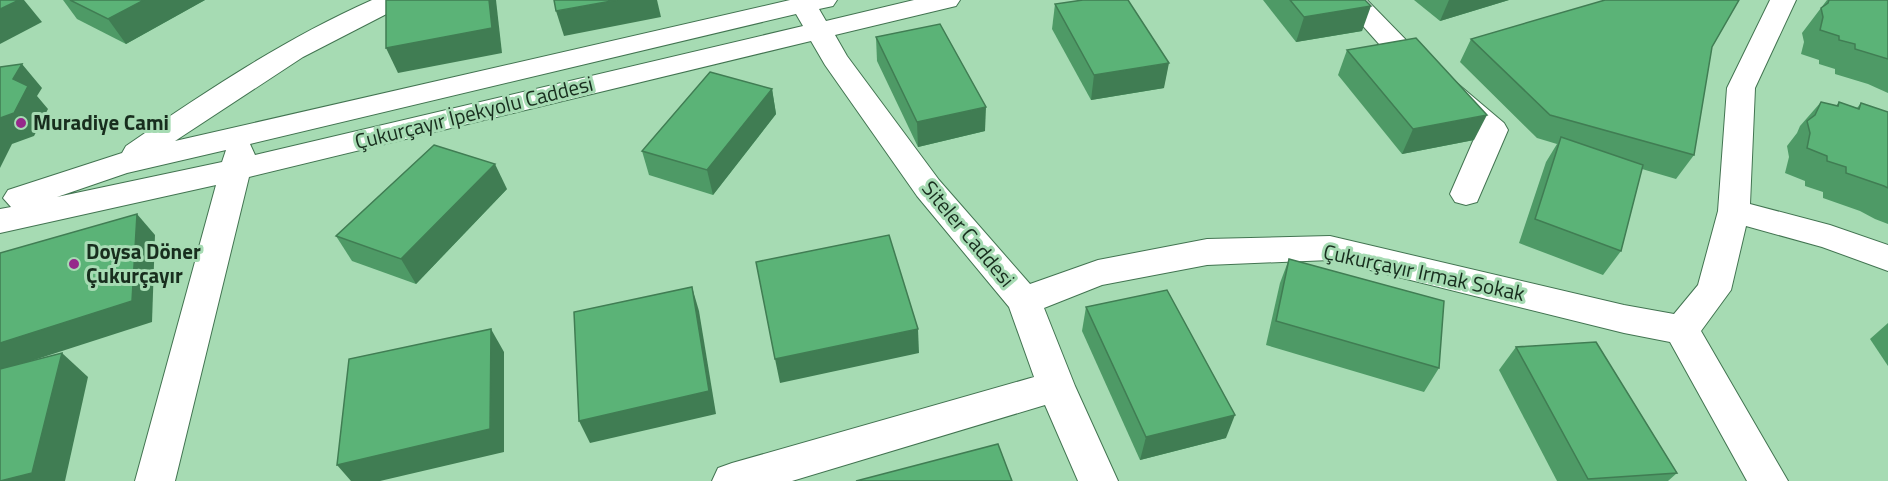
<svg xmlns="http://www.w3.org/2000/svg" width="1888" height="481" viewBox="0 0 1888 481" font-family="'Titillium Web',sans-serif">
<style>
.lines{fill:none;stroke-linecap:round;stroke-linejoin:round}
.minor-casing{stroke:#427451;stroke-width:2}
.minor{fill:#fff;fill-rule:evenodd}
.wall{fill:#4e9a66}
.shaded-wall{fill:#407d53}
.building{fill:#5bb377;stroke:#407d53;stroke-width:1.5}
.poi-dot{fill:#96298b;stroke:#a6dbb3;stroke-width:2}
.labels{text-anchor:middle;stroke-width:6;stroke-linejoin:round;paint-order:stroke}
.street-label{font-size:21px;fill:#182e1e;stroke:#a6dbb3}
.poi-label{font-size:21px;font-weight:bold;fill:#182e1e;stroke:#a6dbb3;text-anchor:start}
</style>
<rect width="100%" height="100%" fill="#a6dbb3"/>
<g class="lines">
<defs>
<g id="minor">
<path d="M 372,0 L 406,0 L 402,6 L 303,57 L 175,141 L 790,0 L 837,0 L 833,6 L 819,9 L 826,21 L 914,0 L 960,0 L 956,6 L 835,35 L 847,56 L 939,180 L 1030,284 L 1098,260 L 1207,239 L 1330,236 L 1624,305 L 1674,314 L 1698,285 L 1718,211 L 1727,88 L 1770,0 L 1796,0 L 1755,88 L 1750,204 L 1830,225 L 1888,245 L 1888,271 L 1822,247 L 1746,226 L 1731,290 L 1701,331 L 1788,481 L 1747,481 L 1670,342 L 1624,333 L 1330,260 L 1207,265 L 1102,285 L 1044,308 L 1075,386 L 1118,481 L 1078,481 L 1045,405 L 792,481 L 712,481 L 718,468 L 732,463 L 1034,377 L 1009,307 L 917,196 L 825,65 L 811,41 L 249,177 L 175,481 L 135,481 L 216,185 L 0,233 L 0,209 L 11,207 L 3,198 L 8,190 L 122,153 L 126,146 C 205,92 284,39 372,0 ZM 796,14 L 803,26 L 255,155 L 250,144 ZM 226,150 L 222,162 L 57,197 L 127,173 Z"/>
<polygon points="1340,0 1367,0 1407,41 1504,123 1508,130 1477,202 1466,205 1455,202 1450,194 1477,132 1387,53"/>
</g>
</defs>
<use href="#minor" class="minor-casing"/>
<use href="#minor" class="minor"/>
</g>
<g class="wall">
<polygon points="63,0 205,0 126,44 77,19"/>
<polygon points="1263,0 1365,0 1362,31 1296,42"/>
<polygon points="1414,0 1509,0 1440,21"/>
<polygon points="1827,0 1888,0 1888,93 1868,84 1835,74 1835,69 1819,64 1819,60 1801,54 1804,42 1802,33"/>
<polygon points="1055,4 1164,88 1091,100 1052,29"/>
<polygon points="876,37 985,131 918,147 877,61"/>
<polygon points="1471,39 1712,47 1694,155 1676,179 1642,169 1621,251 1603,275 1519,243 1546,162 1557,144 1537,138 1460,62"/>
<polygon points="1347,50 1474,140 1402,154 1338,75"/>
<polygon points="772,89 776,114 713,195 649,175 642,151"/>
<polygon points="1821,102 1836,106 1839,102 1857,108 1861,103 1888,112 1888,224 1875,219 1860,211 1823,198 1823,192 1805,186 1805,181 1785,173 1789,157 1787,146 1797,133 1800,126"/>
<polygon points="507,189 416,284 352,261 336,236"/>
<polygon points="1289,259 1439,368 1424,392 1266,345 1280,283"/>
<polygon points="1086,307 1226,438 1140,460 1082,331"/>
<polygon points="1888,323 1888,366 1870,339"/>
<polygon points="1516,347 1677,473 1668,481 1557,481 1499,370"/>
</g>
<g class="shaded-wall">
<polygon points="19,0 24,0 42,22 0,44 0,9"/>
<polygon points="144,0 205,0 126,44 108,19"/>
<polygon points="489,0 496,0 502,53 398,73 386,48"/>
<polygon points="617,0 657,0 661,17 564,36 556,11"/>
<polygon points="1449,0 1509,0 1440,21"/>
<polygon points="1371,6 1362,31 1296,42 1304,17"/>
<polygon points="1169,63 1164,88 1091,100 1094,75"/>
<polygon points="22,64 42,88 37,96 48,109 34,136 12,144 0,168 0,118 13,79"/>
<polygon points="772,89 776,114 713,195 707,170"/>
<polygon points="986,107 985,131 918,147 917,122"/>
<polygon points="1487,115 1474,140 1402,154 1413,129"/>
<polygon points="495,164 507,189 416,284 401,259"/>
<polygon points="137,214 155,235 152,322 0,371 0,343"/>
<polygon points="692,287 699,311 716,414 590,443 579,421"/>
<polygon points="491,329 504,352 504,452 380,481 351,481 337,465"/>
<polygon points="918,329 919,353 780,383 775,359"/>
<polygon points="62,353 88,377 65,481 2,481"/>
<polygon points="1235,415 1226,438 1140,460 1146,437"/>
</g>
<g class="building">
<polygon points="0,0 19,0 0,9"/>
<polygon points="70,0 144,0 108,19"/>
<polygon points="386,0 489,0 492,28 386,48"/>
<polygon points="554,0 617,0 556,11"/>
<polygon points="1083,0 1128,0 1169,63 1094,75 1055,4"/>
<polygon points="1290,0 1365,0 1371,6 1304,17"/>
<polygon points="1605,0 1739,0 1712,47 1694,155 1550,115 1471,39"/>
<polygon points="1829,0 1888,0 1888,59 1855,49 1855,44 1839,40 1839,36 1820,30 1823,17 1821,8 1828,3"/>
<polygon points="940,24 986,107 917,122 876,37"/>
<polygon points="1416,38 1487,115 1413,129 1347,50"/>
<polygon points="22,64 13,79 28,86 14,113 0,118 0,67"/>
<polygon points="710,72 772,89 707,170 642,151"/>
<polygon points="1821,102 1838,106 1839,102 1859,109 1861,103 1888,112 1888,188 1884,186 1846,173 1846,167 1827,161 1827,156 1807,148 1810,133 1807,121 1815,115"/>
<polygon points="1561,137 1643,165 1621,251 1535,219"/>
<polygon points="434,145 495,164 401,259 336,236"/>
<polygon points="137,214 132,301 0,343 0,253"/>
<polygon points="889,235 918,329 775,359 756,262"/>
<polygon points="1289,259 1444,301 1439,368 1276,321"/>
<polygon points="692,287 709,391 579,421 574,312"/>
<polygon points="1167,290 1235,415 1146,437 1086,307"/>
<polygon points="491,329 490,429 337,465 349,359"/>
<polygon points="1596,342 1677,473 1588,479 1516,347"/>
<polygon points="62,353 32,473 0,481 0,369"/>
<polygon points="998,444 1012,481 856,481"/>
</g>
<g class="poi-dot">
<circle cx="21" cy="123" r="6"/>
<circle cx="74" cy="264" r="6"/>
</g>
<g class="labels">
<g class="street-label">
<text transform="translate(474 113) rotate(-14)" y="7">Çukurçayır İpekyolu Caddesi</text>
<text transform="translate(968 234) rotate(50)" y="7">Siteler Caddesi</text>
<text transform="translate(1424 273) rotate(12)" y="7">Çukurçayır Irmak Sokak</text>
</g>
<g class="poi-label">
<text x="33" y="130">Muradiye Cami</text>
<text x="86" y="259">Doysa Döner<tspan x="86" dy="24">Çukurçayır</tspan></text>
</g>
</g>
</svg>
